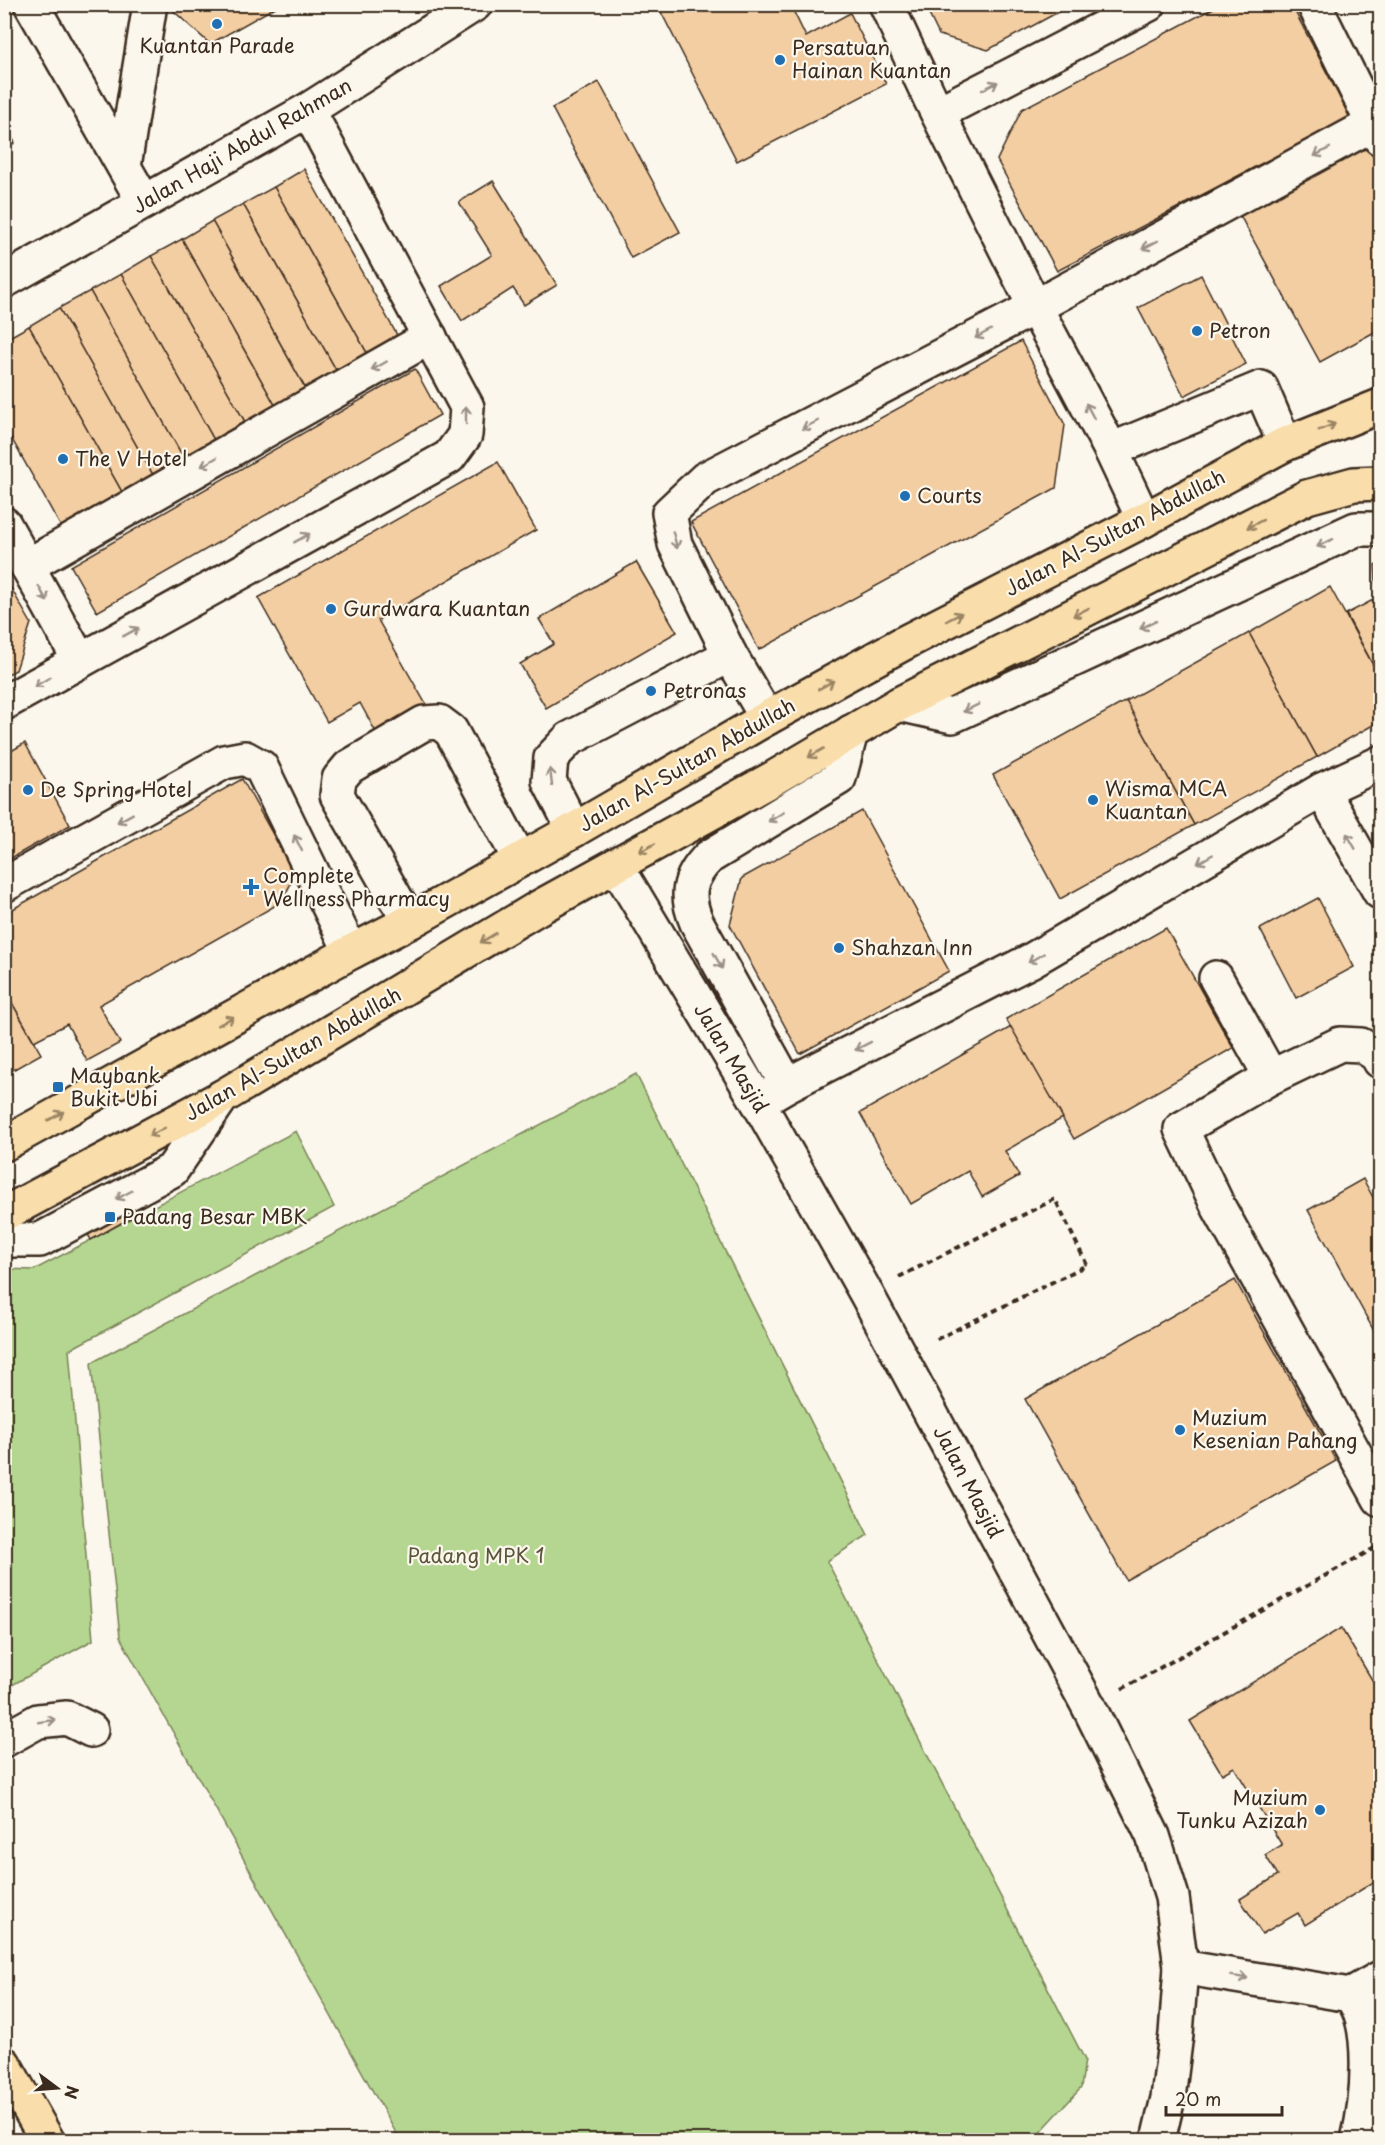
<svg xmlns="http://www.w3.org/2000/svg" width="1385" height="2145" viewBox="0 0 1385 2145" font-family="'Playpen Sans',sans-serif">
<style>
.green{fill:#b5d690;stroke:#788057;stroke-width:1.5}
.building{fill:#f3cea3;stroke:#3b2a1e;stroke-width:1.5}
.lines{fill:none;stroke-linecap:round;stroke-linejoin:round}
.minor-casing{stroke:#3b2a1e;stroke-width:38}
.major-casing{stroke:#3b2a1e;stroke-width:38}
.highway-casing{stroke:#3b2a1e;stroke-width:38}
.path{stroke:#3b2a1e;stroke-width:4;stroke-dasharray:6 4.5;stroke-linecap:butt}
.minor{stroke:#fbf7ec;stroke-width:33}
.major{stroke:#f9ddab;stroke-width:33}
.highway{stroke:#f9ddab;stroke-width:33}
.oneway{stroke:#9b9085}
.oneway2{stroke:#9a8464}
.poi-dot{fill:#1f6fb2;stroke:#fbf7ec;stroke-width:2}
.labels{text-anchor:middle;stroke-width:4.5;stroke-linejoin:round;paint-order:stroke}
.poi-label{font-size:20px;fill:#3b2a1e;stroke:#fbf7ec;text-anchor:start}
.street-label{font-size:20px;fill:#3b2a1e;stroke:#fbf7ec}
.park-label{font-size:20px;fill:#5a553a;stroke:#fbf7ec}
</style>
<rect width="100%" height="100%" fill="#fbf7ec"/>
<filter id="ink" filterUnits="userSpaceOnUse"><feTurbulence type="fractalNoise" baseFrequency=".0167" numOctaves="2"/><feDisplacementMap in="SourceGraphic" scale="12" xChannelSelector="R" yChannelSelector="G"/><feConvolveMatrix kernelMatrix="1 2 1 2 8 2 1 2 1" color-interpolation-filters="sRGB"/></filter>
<g filter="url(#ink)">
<g class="green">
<polygon points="636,1074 868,1535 827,1561 1085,2060 1081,2088 1033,2140 400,2140 120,1637 91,1363"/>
<polygon points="296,1131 334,1207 69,1350 93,1640 5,1689 5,1269 34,1270"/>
</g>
<g class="building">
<polygon points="166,4 281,4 210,44"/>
<polygon points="657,4 790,4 806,37 850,13 886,84 737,161"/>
<polygon points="924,4 1073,4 988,50 939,35"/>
<polygon points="1221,4 1291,4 1350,117 1057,271 997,160 1022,109"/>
<polygon points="599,82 680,232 631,258 552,108"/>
<polygon points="4,122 15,143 4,149"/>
<polygon points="1365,139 1380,168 1380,329 1320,362 1237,210"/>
<polygon points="304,169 397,335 367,353 274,187"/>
<polygon points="493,181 557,285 524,305 513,288 462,321 441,286 492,255 459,202"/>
<polygon points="274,187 367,353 336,370 243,204"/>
<polygon points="243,204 336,370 305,388 212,221"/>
<polygon points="212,221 305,388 275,405 182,239"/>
<polygon points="182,239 275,405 245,422 151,256"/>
<polygon points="151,256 245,422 214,440 121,274"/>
<polygon points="121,274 214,440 183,457 90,291"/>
<polygon points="1201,275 1246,364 1184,396 1138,308"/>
<polygon points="90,291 183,457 153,475 59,308"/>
<polygon points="59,308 153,475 122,492 29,326"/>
<polygon points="29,326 122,492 61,527 4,425 4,340"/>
<polygon points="1021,341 1065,425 1056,488 759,650 691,522"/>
<polygon points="415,369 440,415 97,612 71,566"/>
<polygon points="498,462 536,530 378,620 428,708 378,736 360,703 327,722 258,598"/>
<polygon points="636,562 677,632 546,708 520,664 554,644 539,619"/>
<polygon points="1380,562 1380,678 1346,614 1377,598 1375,565"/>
<polygon points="4,576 31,623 16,670 4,676"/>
<polygon points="1330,587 1380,678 1380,721 1317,757 1249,633"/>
<polygon points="1249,633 1317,757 1194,825 1126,701"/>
<polygon points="1126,701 1194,825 1060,899 993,775"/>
<polygon points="25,743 70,825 4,862 4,755"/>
<polygon points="242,779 286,858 291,871 291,883 285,895 273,907 99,1005 120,1043 87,1061 67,1024 34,1041 4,989 4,914"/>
<polygon points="862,811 949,971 800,1054 730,925 742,878"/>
<polygon points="1318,898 1354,967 1296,998 1260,929"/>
<polygon points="1166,928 1233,1048 1074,1139 1006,1019"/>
<polygon points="4,989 41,1054 4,1075"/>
<polygon points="1011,1027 1063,1118 1005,1151 1019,1176 982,1197 968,1171 911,1204 860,1113"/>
<polygon points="1363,1179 1379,1208 1380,1207 1380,1342 1308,1210"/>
<polygon points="130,1197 139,1213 91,1240 82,1223"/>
<polygon points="1235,1280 1336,1461 1126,1580 1025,1399"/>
<polygon points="1341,1628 1380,1693 1380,1878 1305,1925 1298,1913 1262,1934 1240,1899 1278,1875 1265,1855 1282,1845 1234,1767 1222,1774 1190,1721"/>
</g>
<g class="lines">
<defs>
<g id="minor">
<polyline points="31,4 144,202"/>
<polyline points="886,4 930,98 1035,307 1111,450 1144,520"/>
<polyline points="1314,4 1380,138"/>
<polyline points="938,113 1149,4"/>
<polyline points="124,166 150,4"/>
<polyline points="4,281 308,110 475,4"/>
<polyline points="1111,450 1261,388 1285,444"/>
<polyline points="4,524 80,661"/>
<polyline points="27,566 430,337"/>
<polyline points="4,703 449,457 465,435 467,407 308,110"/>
<polyline points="899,704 952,716 1356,529 1380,529"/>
<polyline points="767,718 730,655 675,544 669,513 705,479 1035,307 1373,124"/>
<polyline points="1322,790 1380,763"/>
<polyline points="574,830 549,781 551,758 569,739 730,655"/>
<polyline points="616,865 758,1102 866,1293 1089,1707 1153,1836 1172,1897 1181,1967 1176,2034 1168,2098 1158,2140"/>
<polyline points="4,885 224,762 245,758 261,767 351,952"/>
<polyline points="411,921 396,899 337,795 339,779 349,767 424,723 439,722 451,731 520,860"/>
<polyline points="1216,978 1271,1077"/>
<polyline points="1380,1061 1377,1055 1361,1045 1340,1044 1271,1077 1181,1129 1219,1208 1380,1499"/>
<path d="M 787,1085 L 697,923 C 685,896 688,878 709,857 L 839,778 L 851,732"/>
<polyline points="758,1102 787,1085 1032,960 1322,790 1380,892"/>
<polyline points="4,1240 40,1240 172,1170 222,1097"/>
<polyline points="4,1740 38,1721 67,1718 91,1730"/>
<path d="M 1181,1967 L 1350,1995 C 1376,2025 1367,2104 1358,2140"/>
<polyline points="1350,1995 1380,1978"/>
</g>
<g id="major">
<polyline points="4,1144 351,952 411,921 574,830 767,718 902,644 1144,520 1285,444 1380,406"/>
<polyline points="4,1214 222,1097 538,908 772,779 899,704 1307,497 1354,484 1380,483"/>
</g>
<polyline id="highway" points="4,2064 47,2140"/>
</defs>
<use href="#minor" class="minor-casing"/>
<use href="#major" class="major-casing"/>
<use href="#highway" class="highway-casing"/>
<g class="path">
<polyline points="899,1277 1055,1199 1087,1265 933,1341"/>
<polyline points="1122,1689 1380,1545"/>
</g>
<use href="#minor" class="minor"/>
<use href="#major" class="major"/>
<use href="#highway" class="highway"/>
</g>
<defs><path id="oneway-shaft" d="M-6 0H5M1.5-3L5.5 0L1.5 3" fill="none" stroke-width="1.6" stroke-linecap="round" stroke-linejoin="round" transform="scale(1.5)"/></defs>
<g class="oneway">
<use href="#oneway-shaft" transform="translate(990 86) rotate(-27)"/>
<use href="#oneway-shaft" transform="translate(1322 152) rotate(152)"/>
<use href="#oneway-shaft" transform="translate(1150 245) rotate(152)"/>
<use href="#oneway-shaft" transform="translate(983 334) rotate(152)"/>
<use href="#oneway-shaft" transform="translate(379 366) rotate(150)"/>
<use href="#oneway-shaft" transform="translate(1090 411) rotate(-118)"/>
<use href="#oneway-shaft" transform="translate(466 415) rotate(-90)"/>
<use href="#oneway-shaft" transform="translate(810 425) rotate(152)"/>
<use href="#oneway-shaft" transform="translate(209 462) rotate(150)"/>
<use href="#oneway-shaft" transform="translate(302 538) rotate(-29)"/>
<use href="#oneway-shaft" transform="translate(675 540) rotate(75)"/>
<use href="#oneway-shaft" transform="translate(1325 543) rotate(155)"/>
<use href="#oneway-shaft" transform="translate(43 594) rotate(61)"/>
<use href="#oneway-shaft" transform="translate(1148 625) rotate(155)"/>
<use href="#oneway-shaft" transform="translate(131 632) rotate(-29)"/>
<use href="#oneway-shaft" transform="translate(42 682) rotate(150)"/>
<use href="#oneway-shaft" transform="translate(971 708) rotate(155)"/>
<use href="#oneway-shaft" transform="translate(551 777) rotate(-97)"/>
<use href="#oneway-shaft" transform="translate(776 817) rotate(149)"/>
<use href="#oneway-shaft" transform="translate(125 818) rotate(151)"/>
<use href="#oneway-shaft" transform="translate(1351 841) rotate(-120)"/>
<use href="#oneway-shaft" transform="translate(298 843) rotate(-116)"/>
<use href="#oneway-shaft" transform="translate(1205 859) rotate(150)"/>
<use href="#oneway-shaft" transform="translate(1036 958) rotate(150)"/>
<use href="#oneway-shaft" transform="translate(718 961) rotate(61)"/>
<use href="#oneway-shaft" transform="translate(863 1046) rotate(153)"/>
<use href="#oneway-shaft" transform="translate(124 1195) rotate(152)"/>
<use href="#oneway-shaft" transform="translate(47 1721) rotate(-8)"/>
<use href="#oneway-shaft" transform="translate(1239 1977) rotate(9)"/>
</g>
<g class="oneway2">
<use href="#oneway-shaft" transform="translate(1327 427) rotate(-22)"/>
<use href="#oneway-shaft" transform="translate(1255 524) rotate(153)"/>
<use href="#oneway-shaft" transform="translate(1081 612) rotate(153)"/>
<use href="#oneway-shaft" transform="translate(954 617) rotate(-27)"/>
<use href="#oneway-shaft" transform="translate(826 685) rotate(-29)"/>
<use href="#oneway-shaft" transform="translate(816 753) rotate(150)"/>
<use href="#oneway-shaft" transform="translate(647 848) rotate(151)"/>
<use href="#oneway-shaft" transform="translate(488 938) rotate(149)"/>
<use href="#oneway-shaft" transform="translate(226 1021) rotate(-29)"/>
<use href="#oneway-shaft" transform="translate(56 1116) rotate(-29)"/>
<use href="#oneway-shaft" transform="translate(157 1132) rotate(152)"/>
</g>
</g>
<g class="poi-dot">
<circle cx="217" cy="24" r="6"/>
<circle cx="780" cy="60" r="6"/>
<circle cx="1197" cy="331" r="6"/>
<circle cx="63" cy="459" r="6"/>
<circle cx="905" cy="496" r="6"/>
<circle cx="331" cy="609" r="6"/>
<circle cx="651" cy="691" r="6"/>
<circle cx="28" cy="790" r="6"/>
<circle cx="1093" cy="800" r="6"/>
<path d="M248 878h6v6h6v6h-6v6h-6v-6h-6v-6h6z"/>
<circle cx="839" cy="948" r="6"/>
<rect x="52" y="1081" width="12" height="12" rx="3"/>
<rect x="104" y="1211" width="12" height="12" rx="3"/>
<circle cx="1180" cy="1430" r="6"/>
<circle cx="1320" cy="1810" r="6"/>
</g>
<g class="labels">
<g class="poi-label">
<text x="217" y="53" text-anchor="middle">Kuantan Parade</text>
<text x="792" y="55">Persatuan<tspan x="792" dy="23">Hainan Kuantan</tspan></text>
<text x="1209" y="338">Petron</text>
<text x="75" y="466">The V Hotel</text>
<text x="917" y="503">Courts</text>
<text x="343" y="616">Gurdwara Kuantan</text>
<text x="663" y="698">Petronas</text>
<text x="1105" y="796">Wisma MCA<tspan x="1105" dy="23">Kuantan</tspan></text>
<text x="40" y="797">De Spring Hotel</text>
<text x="263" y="883">Complete<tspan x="263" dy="23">Wellness Pharmacy</tspan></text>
<text x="851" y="955">Shahzan Inn</text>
<text x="70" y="1083">Maybank<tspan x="70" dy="23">Bukit Ubi</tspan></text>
<text x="122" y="1224">Padang Besar MBK</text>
<text x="1192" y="1425">Muzium<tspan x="1192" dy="23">Kesenian Pahang</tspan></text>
<text x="1308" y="1805" text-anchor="end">Muzium<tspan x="1308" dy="23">Tunku Azizah</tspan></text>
</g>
<g class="street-label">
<text transform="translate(242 146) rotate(-30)" y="7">Jalan Haji Abdul Rahman</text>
<text transform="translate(1115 533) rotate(-28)" y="7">Jalan Al-Sultan Abdullah</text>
<text transform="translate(687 765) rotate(-30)" y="7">Jalan Al-Sultan Abdullah</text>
<text transform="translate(293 1054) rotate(-30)" y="7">Jalan Al-Sultan Abdullah</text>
<text transform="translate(731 1058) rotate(59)" y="7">Jalan Masjid</text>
<text transform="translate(968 1482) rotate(62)" y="7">Jalan Masjid</text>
</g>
<g class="park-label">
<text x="476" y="1563">Padang MPK 1</text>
</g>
</g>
<rect width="1385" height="2145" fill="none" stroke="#fbf7ec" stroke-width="24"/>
<rect x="12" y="12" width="1361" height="2121" fill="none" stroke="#3b2a1e" stroke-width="2" filter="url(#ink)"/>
<g transform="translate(57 2088) rotate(106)" stroke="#fbf7ec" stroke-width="4.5" paint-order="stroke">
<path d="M0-4.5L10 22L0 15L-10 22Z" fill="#3b2a1e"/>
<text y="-9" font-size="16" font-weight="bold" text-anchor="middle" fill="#3b2a1e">N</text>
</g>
<path d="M1166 2106v9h116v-9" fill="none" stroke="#3b2a1e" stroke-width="3"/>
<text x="1175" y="2106" font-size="18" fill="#3b2a1e" stroke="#fbf7ec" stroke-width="4.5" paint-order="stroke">20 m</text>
</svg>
